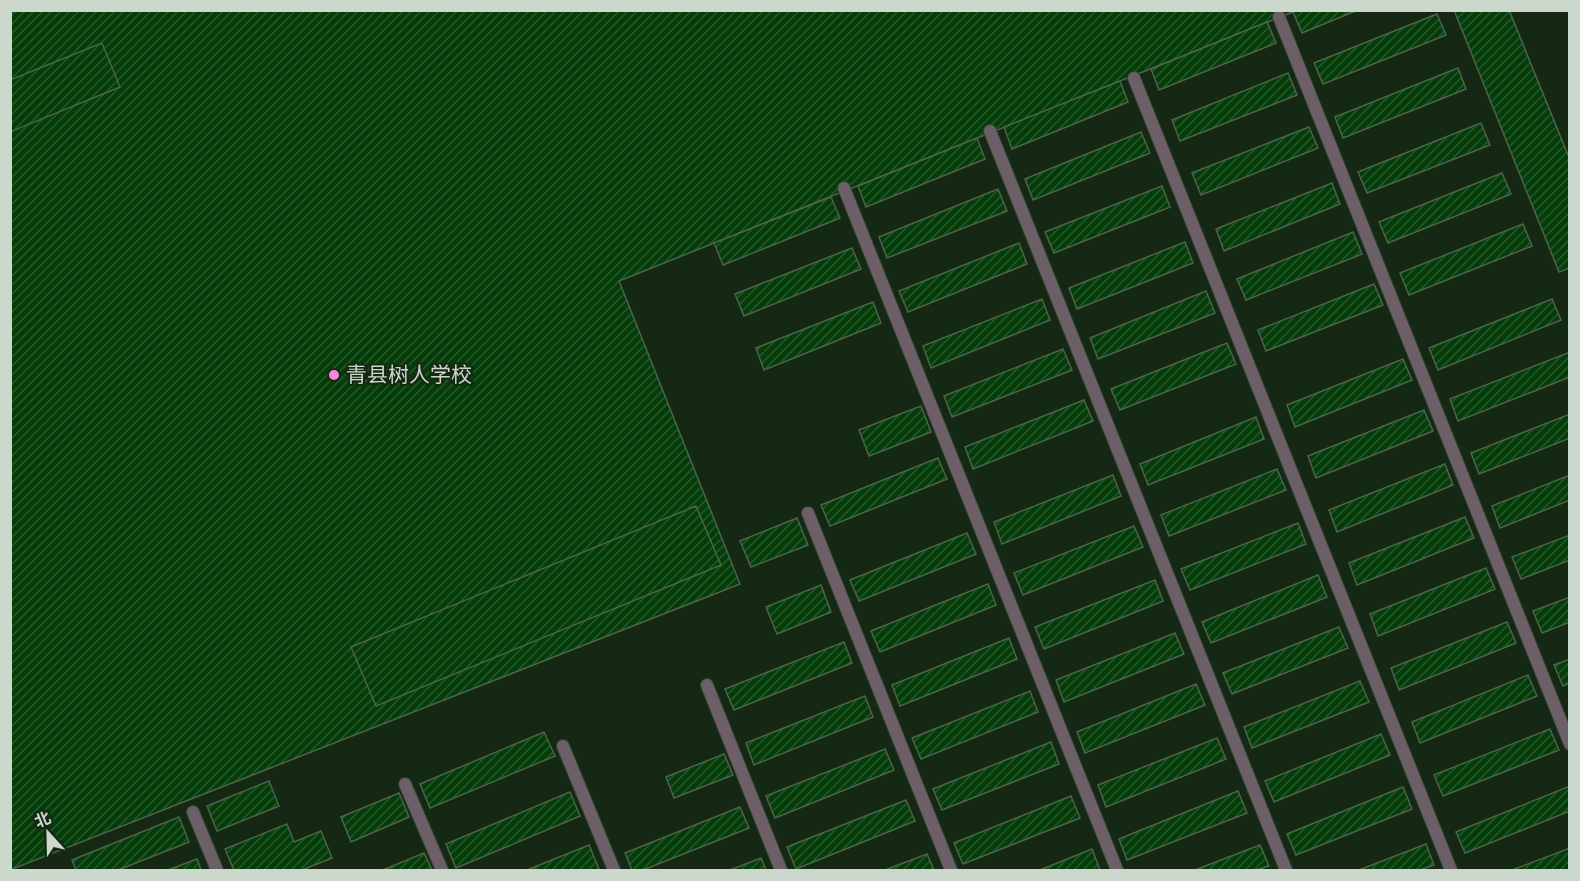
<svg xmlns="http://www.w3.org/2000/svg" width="1580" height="881" viewBox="0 0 1580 881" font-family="Bitter,'Noto Sans SC',serif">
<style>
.building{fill:url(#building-hatch);stroke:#4e634c;stroke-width:1.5}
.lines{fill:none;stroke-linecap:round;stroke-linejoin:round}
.service-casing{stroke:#314431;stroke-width:14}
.service{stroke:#6c5f67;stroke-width:12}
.poi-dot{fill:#ff85de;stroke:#142814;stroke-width:2}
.labels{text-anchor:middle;stroke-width:4.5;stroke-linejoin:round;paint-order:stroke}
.poi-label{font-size:21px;fill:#cbd8cb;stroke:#142814;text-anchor:start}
</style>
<defs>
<pattern id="building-hatch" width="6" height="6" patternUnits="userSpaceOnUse" patternTransform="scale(1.5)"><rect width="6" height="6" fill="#043d08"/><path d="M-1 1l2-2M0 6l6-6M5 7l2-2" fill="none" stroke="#27582b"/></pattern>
</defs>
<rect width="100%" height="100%" fill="#142814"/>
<g class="building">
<polygon points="10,10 88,10 93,22 10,56"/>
<polygon points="10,10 1298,10 619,281 740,584 10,870"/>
<polygon points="1297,10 1358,10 1302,33 1293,12"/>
<polygon points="1454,10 1509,10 1570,160 1570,268 1559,272"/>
<polygon points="1437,14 1446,35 1323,84 1314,63"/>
<polygon points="1267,22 1276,43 1159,90 1151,69"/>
<polygon points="102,43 120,87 10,132 10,80"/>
<polygon points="1458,68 1466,89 1343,138 1335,117"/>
<polygon points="1288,73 1297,95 1180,141 1172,120"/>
<polygon points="1120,81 1128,102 1012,149 1004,127"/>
<polygon points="1481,123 1490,145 1367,193 1358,172"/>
<polygon points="1309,127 1318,148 1201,195 1192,173"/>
<polygon points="1141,132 1150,153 1033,200 1025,179"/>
<polygon points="977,138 985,159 866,207 858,186"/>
<polygon points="1502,173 1511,194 1388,243 1379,222"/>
<polygon points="1332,183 1340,204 1224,251 1216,229"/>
<polygon points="1162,186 1170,207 1054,253 1045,232"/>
<polygon points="998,189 1007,211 887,258 879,237"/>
<polygon points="831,197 840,218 723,265 714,243"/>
<polygon points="1523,224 1532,246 1409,295 1400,273"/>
<polygon points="1353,232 1362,254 1246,300 1237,279"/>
<polygon points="1185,242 1193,263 1077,309 1069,288"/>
<polygon points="1019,243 1027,264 908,312 899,291"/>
<polygon points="852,248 861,269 744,316 735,294"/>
<polygon points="1374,284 1383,305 1266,351 1258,330"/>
<polygon points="1206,291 1215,313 1098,359 1090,338"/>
<polygon points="1042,299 1050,320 931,368 923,346"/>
<polygon points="1552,299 1561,320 1438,370 1429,348"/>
<polygon points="873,302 881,323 764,370 756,348"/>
<polygon points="1227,343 1236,364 1120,410 1111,389"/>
<polygon points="1063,349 1072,370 952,417 944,396"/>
<polygon points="1570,352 1570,377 1458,421 1450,399"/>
<polygon points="1403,359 1412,380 1295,427 1287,405"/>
<polygon points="1084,400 1093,421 973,469 965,447"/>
<polygon points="921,406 931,432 869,456 859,430"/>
<polygon points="1424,410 1433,431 1316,478 1308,456"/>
<polygon points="1570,414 1570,438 1479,474 1471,453"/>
<polygon points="1256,417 1264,439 1148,485 1140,464"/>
<polygon points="938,458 947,479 830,526 821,505"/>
<polygon points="1445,464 1453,485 1337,532 1329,510"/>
<polygon points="1277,469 1286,490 1169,536 1161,515"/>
<polygon points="1113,475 1121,496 1002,544 994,522"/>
<polygon points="1570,475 1570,500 1500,528 1492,506"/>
<polygon points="696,506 721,565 376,706 351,647"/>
<polygon points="1465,517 1474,538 1357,585 1349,563"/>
<polygon points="797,518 808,545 751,567 740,541"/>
<polygon points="1298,523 1306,544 1190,590 1181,569"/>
<polygon points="1134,526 1143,547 1023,595 1014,573"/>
<polygon points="967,533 976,554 859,601 850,580"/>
<polygon points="1570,535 1570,560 1521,579 1512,557"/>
<polygon points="1486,568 1495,589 1378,636 1370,614"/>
<polygon points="1318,575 1327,597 1211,643 1202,622"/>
<polygon points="1155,580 1163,601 1044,649 1035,627"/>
<polygon points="988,584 996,605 880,652 871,631"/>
<polygon points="821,585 831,612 777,634 766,607"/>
<polygon points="1570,597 1570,622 1542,633 1533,611"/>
<polygon points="1507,622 1516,643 1399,690 1391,668"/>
<polygon points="1339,627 1348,648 1232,694 1223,673"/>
<polygon points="1175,633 1184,654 1064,702 1056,680"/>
<polygon points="1009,638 1017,659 900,706 892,685"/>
<polygon points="844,642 852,663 734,710 725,689"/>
<polygon points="1570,659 1570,683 1563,686 1554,665"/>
<polygon points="1528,675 1537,696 1420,743 1412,722"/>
<polygon points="1360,681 1369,702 1252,748 1244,727"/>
<polygon points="1196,684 1205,705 1085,753 1077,732"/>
<polygon points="1030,691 1038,712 921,759 912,738"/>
<polygon points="865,696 873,717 754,765 746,743"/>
<polygon points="1550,729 1559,750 1443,796 1434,775"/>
<polygon points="544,732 555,756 430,808 420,784"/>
<polygon points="1381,734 1390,755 1274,802 1265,781"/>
<polygon points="1217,738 1226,759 1106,807 1098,785"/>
<polygon points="1051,742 1059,764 942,810 933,789"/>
<polygon points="885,749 894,770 775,818 766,796"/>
<polygon points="724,754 733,775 674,798 666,777"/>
<polygon points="269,781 279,806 217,831 207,806"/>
<polygon points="1570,786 1570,811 1465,853 1456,832"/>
<polygon points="1403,787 1412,809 1296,855 1287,834"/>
<polygon points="1238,791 1247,813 1127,860 1119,839"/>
<polygon points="570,792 580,816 456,868 446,844"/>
<polygon points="399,793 409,817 351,842 341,817"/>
<polygon points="1071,796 1080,818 963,864 954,843"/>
<polygon points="906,800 915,821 796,869 787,847"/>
<polygon points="740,807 749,828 643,870 632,870 625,853"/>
<polygon points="179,817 189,842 118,870 76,870 72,860"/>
<polygon points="287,824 294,842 321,831 332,858 302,870 234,870 225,849"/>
<polygon points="1426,844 1434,865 1420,870 1359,870"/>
<polygon points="589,845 599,869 595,870 527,870"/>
<polygon points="1260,845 1269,866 1256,870 1195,870"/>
<polygon points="1570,848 1570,870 1512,870"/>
<polygon points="1092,849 1100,870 1040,870"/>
<polygon points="424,853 432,870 383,870"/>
<polygon points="927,854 934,870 885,870"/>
<polygon points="761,858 766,870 730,870"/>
<polygon points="197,859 201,870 168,870"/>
</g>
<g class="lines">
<defs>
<g id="service">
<polyline points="1279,17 1570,744"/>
<polyline points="1134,78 1451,870"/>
<polyline points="990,131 1286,870"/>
<polyline points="844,188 1117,870"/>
<polyline points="808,513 951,870"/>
<polyline points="707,685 781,870"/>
<polyline points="563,746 614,870"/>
<polyline points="405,784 442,870"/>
<polyline points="193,812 217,870"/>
</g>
</defs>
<use href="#service" class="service-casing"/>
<use href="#service" class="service"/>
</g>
<circle class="poi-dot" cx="334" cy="375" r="6"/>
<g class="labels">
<g class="poi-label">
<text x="346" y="382">青县树人学校</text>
</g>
</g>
<rect width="1580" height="881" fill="none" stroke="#cbd8cb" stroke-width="24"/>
<g transform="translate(48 833) rotate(338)" stroke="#142814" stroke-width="4.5" paint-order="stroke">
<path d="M0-4.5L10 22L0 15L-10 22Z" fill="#cbd8cb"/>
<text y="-9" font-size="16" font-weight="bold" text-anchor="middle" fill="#cbd8cb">北</text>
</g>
</svg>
